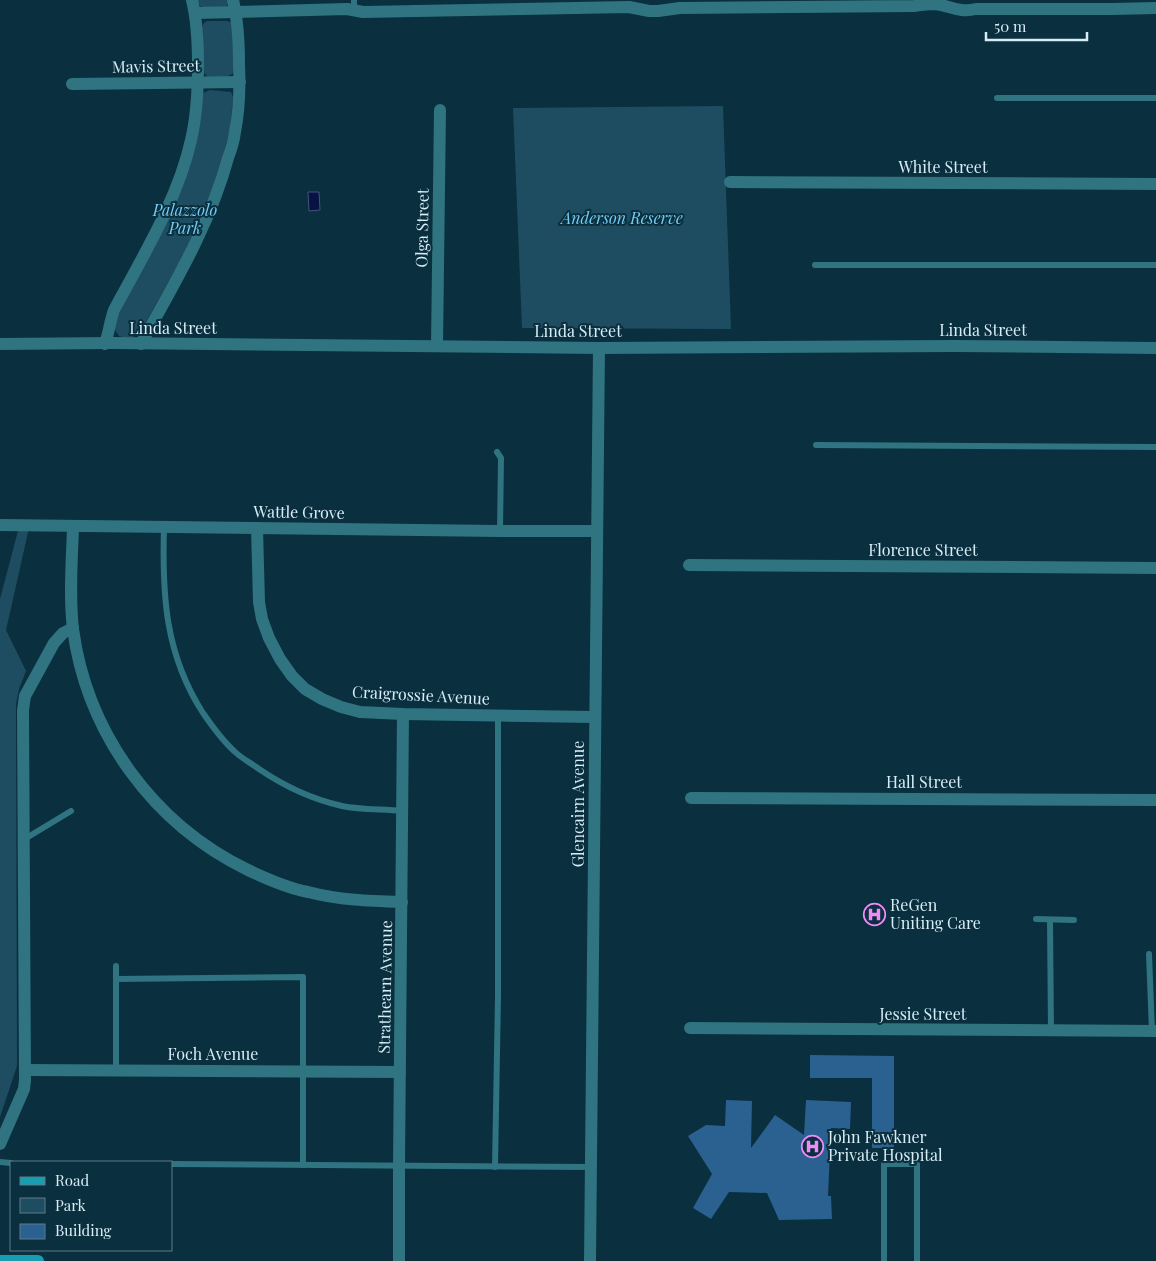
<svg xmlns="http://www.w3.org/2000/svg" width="1156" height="1261" viewBox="0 0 1156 1261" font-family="'Playfair Display',serif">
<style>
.green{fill:#1e4d62}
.water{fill:#071245;stroke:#46537a}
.building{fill:#2b6191}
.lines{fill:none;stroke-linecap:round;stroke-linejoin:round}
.lane{stroke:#2f7480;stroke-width:6}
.street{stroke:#2f7480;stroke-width:12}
.secondary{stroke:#189eb1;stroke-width:12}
.labels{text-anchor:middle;stroke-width:4;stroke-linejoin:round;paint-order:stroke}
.street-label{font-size:16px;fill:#d8ecf6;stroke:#0a2f3e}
.park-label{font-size:16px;font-style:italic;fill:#74ccf4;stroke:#0a2f3e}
.poi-label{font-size:16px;fill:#d8ecf6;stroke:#0a2f3e;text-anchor:start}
</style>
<rect width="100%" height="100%" fill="#0a2f3e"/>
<g class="green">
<polygon points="197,0 229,0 227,6 205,8 200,6"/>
<path d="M 207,21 L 226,21 L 232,22 L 235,71 C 229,79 217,76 208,77 L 204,73 L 202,28 L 203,24 Z"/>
<path d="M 210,90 L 231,92 L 233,97 L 230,131 L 210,198 L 200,225 L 141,331 C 133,338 129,339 119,336 L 115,330 L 114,323 L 175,202 L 203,93 Z"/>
<polygon points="723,106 731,329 522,328 513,108"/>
<polygon points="19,527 29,528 6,630 26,671 19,689 16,704 17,1066 0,1117 0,599"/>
</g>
<polygon class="water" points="308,192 319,192 320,210 309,211"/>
<g class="building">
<polygon points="810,1055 894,1056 894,1148 872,1148 872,1078 810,1078"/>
<polygon points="726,1100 752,1101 751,1148 775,1115 804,1135 806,1100 851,1102 850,1129 831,1128 828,1196 831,1196 832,1219 779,1220 767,1193 729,1192 711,1219 693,1208 712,1174 688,1136 706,1125 725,1126"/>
</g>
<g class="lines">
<g class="lane">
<polyline points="354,0 354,10"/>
<polyline points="997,98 1156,98"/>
<polyline points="815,265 1156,265"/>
<polyline points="816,445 1156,447"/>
<polyline points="497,452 501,458 500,531"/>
<path d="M 164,527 C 162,595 165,654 203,713 C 212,726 222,740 234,751 C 241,758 251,763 259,769 C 284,786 311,799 342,806 C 361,810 382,809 402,811"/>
<polyline points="23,840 71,811"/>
<polyline points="1036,919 1074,920"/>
<polyline points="1050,920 1051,1031"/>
<polyline points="1149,954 1152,1031"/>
<polyline points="116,966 116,979"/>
<polyline points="116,1070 116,979 303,977 303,1165"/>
<polyline points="0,1162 11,1163"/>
<polyline points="171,1164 591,1167"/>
<polyline points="495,1167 498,996 498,715"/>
<polyline points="884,1261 884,1164 917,1164 917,1261"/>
</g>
<g class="street">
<path d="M 195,13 L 347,9 L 363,12 L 629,7 L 649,11 L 658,11 L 680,8 L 914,6 C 921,5 928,4 935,4 C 951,6 959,13 976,9 L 1112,9 L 1156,8"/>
<polyline points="72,84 240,82"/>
<polyline points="730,182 1156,184"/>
<polyline points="0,344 113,343 599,348 956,346 1156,348"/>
<path d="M 105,344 C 109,332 110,321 114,310 C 143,256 178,199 191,140 C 197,115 198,89 198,64 C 198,42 197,21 192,0"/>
<path d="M 141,344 C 174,284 210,225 228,158 C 231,150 234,141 235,132 C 239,112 240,86 239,64 C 239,42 238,21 233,0"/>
<polyline points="437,346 440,110"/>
<polyline points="0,525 500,531 597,531"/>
<path d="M 73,527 C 72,560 69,595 73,629 C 87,733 153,824 248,870 C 267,879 287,888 308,892 C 339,900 369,901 402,902"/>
<polyline points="257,528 259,602 262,619 269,638 280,659 292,676 305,689 322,699 341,707 360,712 403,714 594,717"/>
<polyline points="689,565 1156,568"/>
<polyline points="691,798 1156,800"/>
<polyline points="690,1028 1156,1031"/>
<polyline points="26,1070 400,1072"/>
<polyline points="0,1144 24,1089 25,1080 23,710 25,696 54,643 63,633 73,628"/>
<polyline points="399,1261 399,1165 403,714"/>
<polyline points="590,1261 599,348"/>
</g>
<polyline class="secondary" points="0,1261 38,1261"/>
</g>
<defs>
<symbol id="hospital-ring" viewBox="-11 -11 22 22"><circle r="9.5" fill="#0a2f3e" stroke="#ef8bf7" stroke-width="1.5"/><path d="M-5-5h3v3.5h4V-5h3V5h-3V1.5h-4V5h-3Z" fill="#ef8bf7"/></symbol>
</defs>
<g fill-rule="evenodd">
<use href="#hospital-ring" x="862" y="902" width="25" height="25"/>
<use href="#hospital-ring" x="800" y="1134" width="25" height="25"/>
</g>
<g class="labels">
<g class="street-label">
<text transform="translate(156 66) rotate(-1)" y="6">Mavis Street</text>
<text x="943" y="173">White Street</text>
<text transform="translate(422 228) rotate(-89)" y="6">Olga Street</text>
<text x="173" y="334">Linda Street</text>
<text x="983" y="336">Linda Street</text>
<text x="578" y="337">Linda Street</text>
<text transform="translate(299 512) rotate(1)" y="6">Wattle Grove</text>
<text x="923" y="556">Florence Street</text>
<text transform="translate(421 695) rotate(3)" y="6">Craigrossie Avenue</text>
<text x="924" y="788">Hall Street</text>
<text transform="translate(578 804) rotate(-90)" y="6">Glencairn Avenue</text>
<text transform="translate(385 987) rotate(-89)" y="6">Strathearn Avenue</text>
<text x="923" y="1020">Jessie Street</text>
<text x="213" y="1060">Foch Avenue</text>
</g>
<g class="park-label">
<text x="185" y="216">Palazzolo<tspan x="185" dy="18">Park</tspan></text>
<text x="622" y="224">Anderson Reserve</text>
</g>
<g class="poi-label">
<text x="890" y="911">ReGen<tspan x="890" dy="18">Uniting Care</tspan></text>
<text x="828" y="1143">John Fawkner<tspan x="828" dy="18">Private Hospital</tspan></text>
</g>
</g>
<rect x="10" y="1161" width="162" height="90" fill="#0a2f3e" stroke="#5c7b88"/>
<rect x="20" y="1177" width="25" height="8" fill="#189eb1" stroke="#5c7b88"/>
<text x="55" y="1186" font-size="15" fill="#d8ecf6">Road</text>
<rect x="20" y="1198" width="25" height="15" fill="#1e4d62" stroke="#5c7b88"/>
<text x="55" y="1211" font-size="15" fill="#d8ecf6">Park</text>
<rect x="20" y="1224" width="25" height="15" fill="#2b6191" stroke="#5c7b88"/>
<text x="55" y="1236" font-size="15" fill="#d8ecf6">Building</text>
<path d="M986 32v8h101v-8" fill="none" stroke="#d8ecf6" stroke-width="2.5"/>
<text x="994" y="32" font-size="15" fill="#d8ecf6" stroke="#0a2f3e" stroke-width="4" paint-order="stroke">50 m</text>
</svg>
